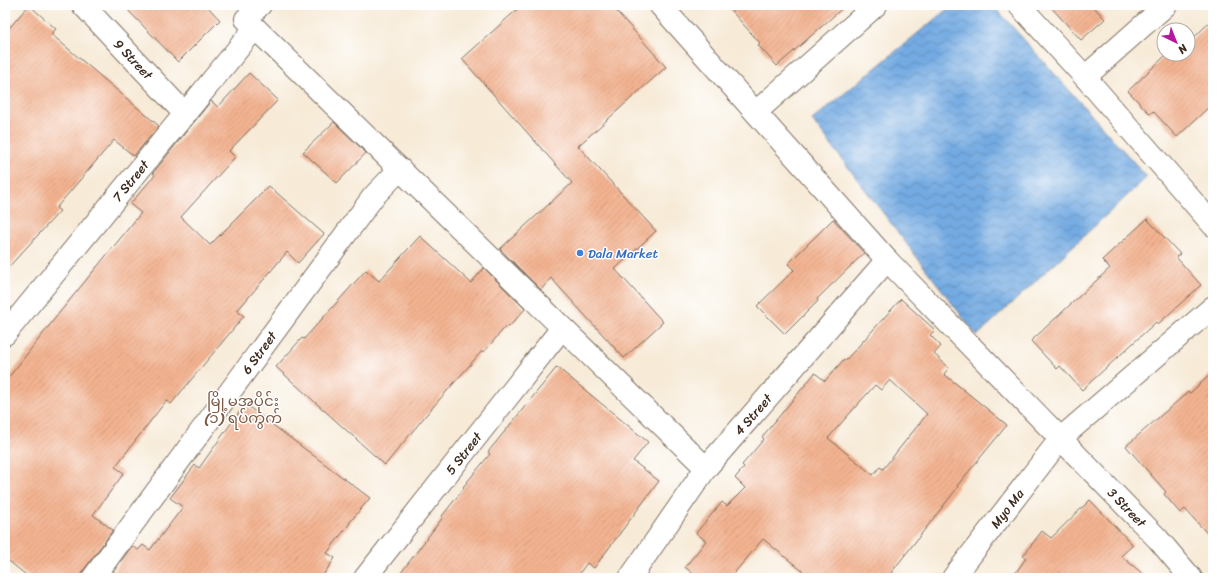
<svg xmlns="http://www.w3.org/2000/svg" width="1218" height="583" viewBox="0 0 1218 583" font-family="Sriracha,'Noto Sans Myanmar',sans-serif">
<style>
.water{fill:url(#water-waves);stroke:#576a80}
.building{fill:url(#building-hatch);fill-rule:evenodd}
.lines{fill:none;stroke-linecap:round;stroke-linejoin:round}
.minor-casing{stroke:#7d6e5f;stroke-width:24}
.minor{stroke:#fff;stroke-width:22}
.shop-dot{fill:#3f7fe0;stroke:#fff;stroke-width:1.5}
.labels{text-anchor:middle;stroke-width:3;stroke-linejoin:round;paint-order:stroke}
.street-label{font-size:13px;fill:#3b2a1e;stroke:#fff}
.shop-label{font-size:13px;fill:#366cbe;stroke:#fff;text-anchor:start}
.quarter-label{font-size:15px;fill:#7b5a46;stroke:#fff}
</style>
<defs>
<pattern id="water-waves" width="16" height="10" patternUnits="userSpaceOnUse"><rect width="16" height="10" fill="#73aae2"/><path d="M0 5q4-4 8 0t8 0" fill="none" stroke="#608bb7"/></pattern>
<pattern id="building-hatch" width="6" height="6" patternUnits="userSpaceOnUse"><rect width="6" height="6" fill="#f3b391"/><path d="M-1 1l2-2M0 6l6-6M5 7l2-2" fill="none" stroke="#d19a7d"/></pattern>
</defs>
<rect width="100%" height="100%" fill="#fff"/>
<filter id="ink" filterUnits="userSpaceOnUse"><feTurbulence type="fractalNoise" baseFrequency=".025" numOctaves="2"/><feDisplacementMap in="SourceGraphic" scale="8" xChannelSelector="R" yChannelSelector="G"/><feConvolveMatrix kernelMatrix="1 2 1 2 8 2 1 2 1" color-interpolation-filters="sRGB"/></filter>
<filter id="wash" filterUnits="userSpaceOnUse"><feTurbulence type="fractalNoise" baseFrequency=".012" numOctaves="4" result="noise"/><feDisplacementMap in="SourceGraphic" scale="16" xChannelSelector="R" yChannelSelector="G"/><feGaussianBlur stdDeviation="0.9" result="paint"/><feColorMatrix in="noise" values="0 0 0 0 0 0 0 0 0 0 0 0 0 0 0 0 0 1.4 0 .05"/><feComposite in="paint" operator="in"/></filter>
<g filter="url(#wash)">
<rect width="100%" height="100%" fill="#f7ebd8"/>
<polygon class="water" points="952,5 993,5 1147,177 977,336 812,120"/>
<g id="blocks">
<g class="building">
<polygon points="29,5 56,29 51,34 159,126 134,156 114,140 56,208 60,211 5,271 5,33"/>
<polygon points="123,5 206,5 220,20 178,62"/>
<polygon points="522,5 611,5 666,67 578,146 656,231 615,269 663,322 624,358 551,278 541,290 500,249 572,183 462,59"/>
<polygon points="726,5 846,5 777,66 758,45 760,43"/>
<polygon points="1049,5 1092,5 1105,19 1081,40"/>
<polygon points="1213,19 1213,103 1177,137 1153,111 1150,114 1128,91 1167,54 1188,54 1188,43"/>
<polygon points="249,73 278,100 229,151 235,157 181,217 210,245 269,186 324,234 298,263 287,252 237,311 244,316 171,404 166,401 115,467 124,473 93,515 113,530 83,571 81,578 30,578 5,558 5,382 60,312 141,213 130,204 155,175 153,173 211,101 218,107"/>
<polygon points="334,122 366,153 337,183 303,152"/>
<polygon points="833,219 864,253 817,299 818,301 785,334 757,306 794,270 788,264"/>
<polygon points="1147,219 1180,254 1176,257 1201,285 1158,324 1156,322 1082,390 1060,366 1057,369 1031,341 1110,268 1102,260"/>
<polygon points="420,236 471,283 484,268 525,309 509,327 507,325 484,352 482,351 426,415 385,465 276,367 302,338 304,339 366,270 379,281"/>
<path d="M 901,299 L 935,330 L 930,335 L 941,346 L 934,354 L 949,368 L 944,374 L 1007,425 L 957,486 L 958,487 L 887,578 L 811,578 L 763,539 L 730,578 L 698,578 L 685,567 L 706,541 L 696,533 L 722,502 L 727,506 L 745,488 L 735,478 L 744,467 L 742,465 L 764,439 L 762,437 L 815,373 L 825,381 L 844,359 L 845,361 ZM 890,380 L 927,414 L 883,469 L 880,467 L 873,475 L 828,438 L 875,385 L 881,390 Z"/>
<polygon points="557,367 648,442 633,461 659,481 594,568 587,563 576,578 397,578 443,517 442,516 464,488 463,487 490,454 488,452"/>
<polygon points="1213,372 1213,540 1185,509 1180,513 1164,494 1166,492 1126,446 1188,392 1190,393"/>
<polygon points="245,404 370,498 349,523 350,523 327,553 335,558 321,578 109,578 132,546 138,550 143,545 150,550 183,507 170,498 195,465 199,468"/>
<polygon points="1090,500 1133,545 1121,556 1148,578 1012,578 1026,558 1023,556 1042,531 1051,538"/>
</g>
</g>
</g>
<g filter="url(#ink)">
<use href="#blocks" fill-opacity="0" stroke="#7d6e5f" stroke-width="1"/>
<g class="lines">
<defs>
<g id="minor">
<path id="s1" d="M 83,5 L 185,114"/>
<polyline points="260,5 246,19 706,468"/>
<path id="s2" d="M 660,5 L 887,260 L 1158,539 L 1191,578"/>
<polyline points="1019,5 1085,77 1213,225"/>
<polyline points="1085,77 1166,5"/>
<polyline points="756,112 876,5"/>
<path id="s3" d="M 5,334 L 255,28"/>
<path id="s4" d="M 93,578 L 373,197 L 400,169"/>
<path id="s5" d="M 365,578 L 562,328"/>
<path id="s6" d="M 630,578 L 706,468 L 887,260"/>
<path id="s7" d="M 953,578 L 1061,438 L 1213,307"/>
</g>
</defs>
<use href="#minor" class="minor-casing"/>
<use href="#minor" class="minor"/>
</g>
</g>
<circle class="shop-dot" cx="580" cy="253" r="4"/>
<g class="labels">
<g class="street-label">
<text dy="5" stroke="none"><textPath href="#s1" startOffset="74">9 Street</textPath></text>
<text dy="5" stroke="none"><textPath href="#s3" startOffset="198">7 Street</textPath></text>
<text dy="5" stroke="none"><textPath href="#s4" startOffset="280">6 Street</textPath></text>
<text dy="5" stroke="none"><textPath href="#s6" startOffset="205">4 Street</textPath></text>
<text dy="5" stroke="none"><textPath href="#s5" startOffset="159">5 Street</textPath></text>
<text dy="5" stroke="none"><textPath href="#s2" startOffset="686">3 Street</textPath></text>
<text dy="5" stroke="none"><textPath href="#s7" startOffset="88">Myo Ma</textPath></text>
</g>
<g class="shop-label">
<text x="588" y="258">Dala Market</text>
</g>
<g class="quarter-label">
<text x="243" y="406">မြို့မအပိုင်း<tspan x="243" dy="17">(၁) ရပ်ကွက်</tspan></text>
</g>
</g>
<rect width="1218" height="583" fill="none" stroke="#fff" stroke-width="20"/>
<g transform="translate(1176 42) rotate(137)"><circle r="19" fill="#ffffff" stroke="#b1aaa5"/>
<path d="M0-3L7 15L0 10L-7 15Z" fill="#b5179e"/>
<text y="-6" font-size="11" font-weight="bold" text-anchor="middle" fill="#3b2a1e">N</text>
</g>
</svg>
